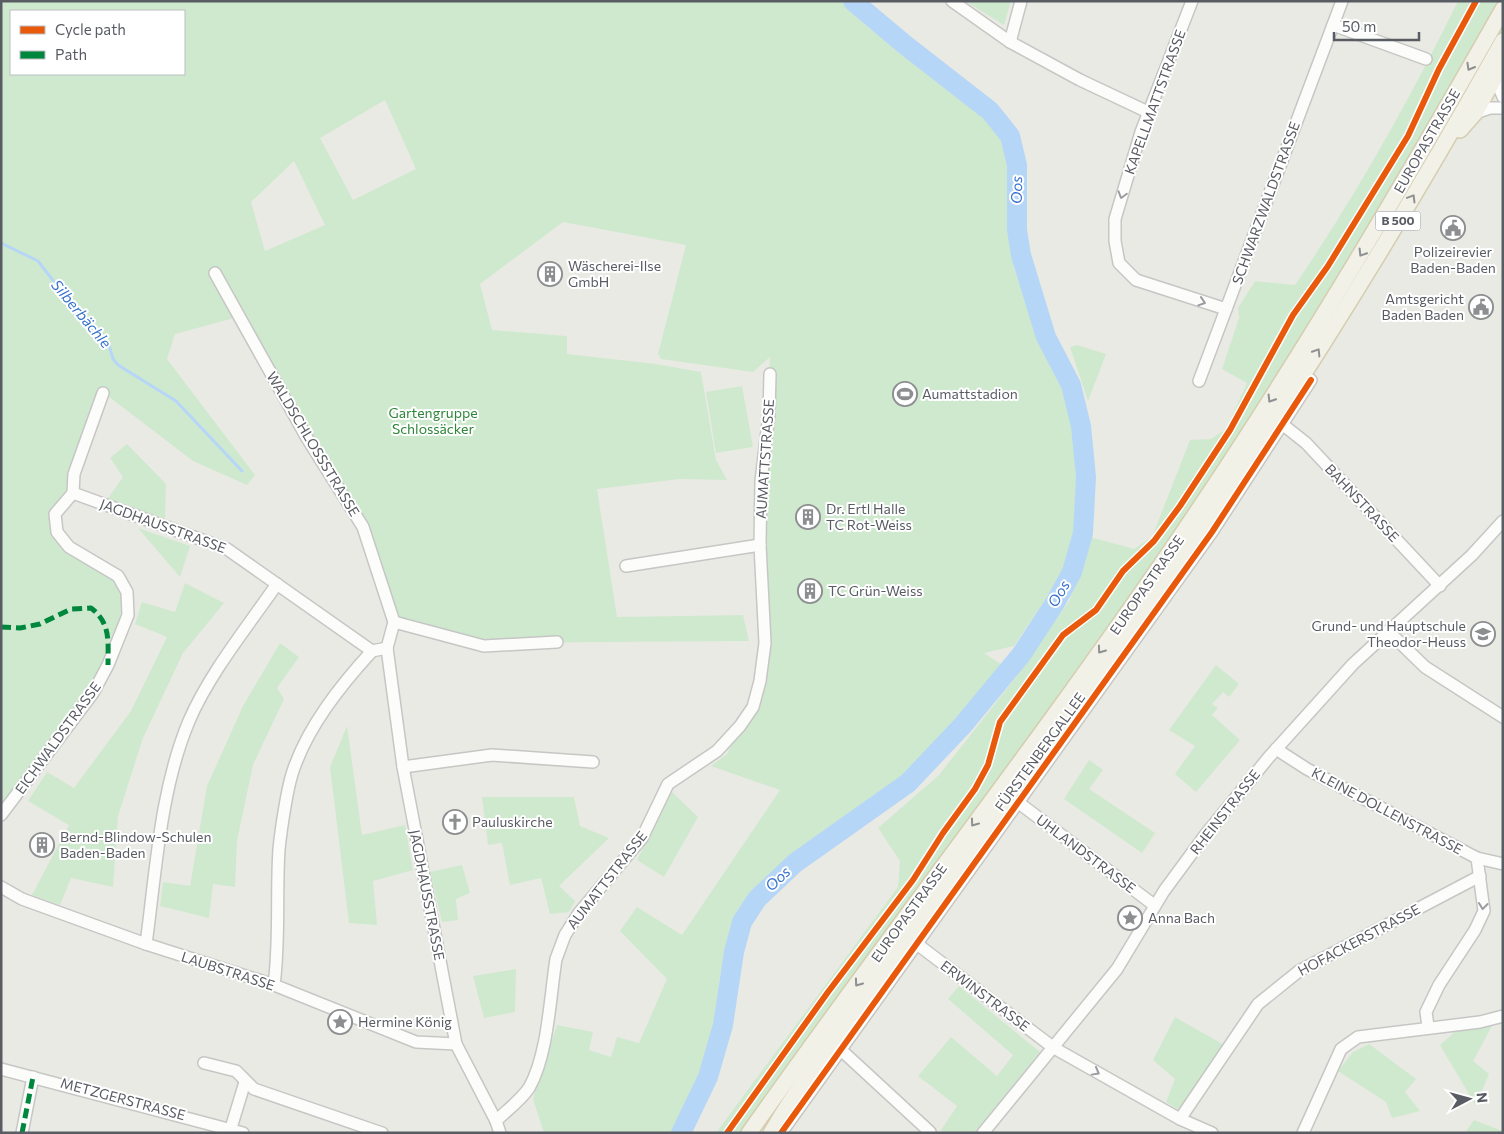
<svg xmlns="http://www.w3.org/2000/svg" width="1504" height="1134" viewBox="0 0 1504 1134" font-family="Commissioner,sans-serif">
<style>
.green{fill:#cfe9cf;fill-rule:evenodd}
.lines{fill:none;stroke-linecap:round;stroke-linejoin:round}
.stream{stroke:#b6d6f7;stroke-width:3}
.river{stroke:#b6d6f7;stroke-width:20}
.minor-casing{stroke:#c6c6c5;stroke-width:14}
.major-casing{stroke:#d5cdaf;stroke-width:18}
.minor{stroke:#fcfcfb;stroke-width:11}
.major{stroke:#f2f1e7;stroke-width:15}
.quiet{stroke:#00873e;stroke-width:5;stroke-dasharray:10 5;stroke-linecap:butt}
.cycleway-casing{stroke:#fff;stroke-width:9}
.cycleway{stroke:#e8590c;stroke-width:6}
.oneway{stroke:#8f9091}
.oneway2{stroke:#9a9ca0}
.labels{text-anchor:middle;stroke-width:4;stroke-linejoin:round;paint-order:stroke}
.shield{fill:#fff;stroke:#8b8d92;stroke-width:1}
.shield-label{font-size:12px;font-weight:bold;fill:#595c63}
.street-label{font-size:14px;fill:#595c63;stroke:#fff}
.poi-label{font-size:14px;fill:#595c63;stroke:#fff;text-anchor:start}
.park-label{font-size:14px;fill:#2d8638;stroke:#fff}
.water-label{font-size:15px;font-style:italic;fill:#3773cd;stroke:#fff}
</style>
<rect width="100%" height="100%" fill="#eaeae4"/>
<g class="green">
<path d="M 1,1 L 843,1 L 869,28 L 980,110 L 1003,134 L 1008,159 L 1014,268 L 1033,318 L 1064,386 L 1074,420 L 1081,465 L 1080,523 L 1066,569 L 1014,646 L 984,653 L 1002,665 L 958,726 L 903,780 L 807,848 L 766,882 L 735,925 L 720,976 L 713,1030 L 692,1099 L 674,1133 L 544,1133 L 533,1099 L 557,1025 L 593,1032 L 589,1050 L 611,1057 L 617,1037 L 639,1043 L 667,979 L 620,931 L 637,907 L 682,935 L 780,790 L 711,766 L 727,754 L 760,681 L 760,545 L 770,357 L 753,372 L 661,359 L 658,354 L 686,245 L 563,222 L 480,284 L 492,330 L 567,336 L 567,354 L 656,364 L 701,372 L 716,460 L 727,480 L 680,479 L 597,489 L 617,617 L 743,615 L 749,641 L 487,643 L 398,617 L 381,560 L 364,516 L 238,317 L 175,334 L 167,359 L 255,475 L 247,485 L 193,461 L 104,393 L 73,493 L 55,514 L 57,532 L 118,576 L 128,615 L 108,665 L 1,815 ZM 11,11 L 184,11 L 184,74 L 11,74 ZM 385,100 L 416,169 L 353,200 L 320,138 ZM 294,161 L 325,225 L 265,251 L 251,202 Z"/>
<polygon points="965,1 1011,1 1004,25"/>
<path d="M 1458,1 L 1499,1 L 1377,217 L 1301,341 L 1178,530 L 1070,683 L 741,1133 L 716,1133 L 898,887 L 900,861 L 878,828 L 939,775 L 1016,677 L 1069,601 L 1090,537 L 1134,549 L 1152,537 L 1190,440 L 1211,439 L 1226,429 L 1247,383 L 1222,369 L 1239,318 L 1238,308 L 1255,281 L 1295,285 C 1357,194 1410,99 1458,1 Z"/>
<polygon points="1077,345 1106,354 1088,401 1070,347"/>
<polygon points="742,386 753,447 716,453 706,392"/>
<polygon points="127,444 166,484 165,519 107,500 123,477 110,458"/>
<polygon points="138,528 190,546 180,577"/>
<polygon points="185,583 224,603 183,653 143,738 118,816 113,887 71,878 60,905 32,895 69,825 28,801 47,772 74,788 131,711 167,637 135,624 142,602 175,612"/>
<polygon points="280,643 299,657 277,688 284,699 253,765 237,841 235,887 213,884 209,918 160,906 163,882 190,886 207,786 243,706"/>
<polygon points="1216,665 1239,684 1229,697 1223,692 1212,704 1218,708 1212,715 1240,740 1196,792 1175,774 1195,746 1169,730"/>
<polygon points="347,726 362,835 405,825 413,870 373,881 377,925 349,923 330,767"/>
<polygon points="1089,760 1103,770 1089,789 1155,833 1142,853 1064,799"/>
<polygon points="672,792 698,817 664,877 637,860"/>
<polygon points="482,797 574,797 580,826 609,838 559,886 575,901 569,912 550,914 541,878 510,885 502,843 488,845"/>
<polygon points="462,865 470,893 456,899 458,920 442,922 430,872"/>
<polygon points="516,969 515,1012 484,1018 473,976"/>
<polygon points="959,986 1040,1052 974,1133 943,1133 941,1130 957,1106 918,1076 951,1037 997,1076 1013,1055 948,999"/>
<polygon points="1175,1017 1224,1045 1181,1111 1166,1102 1175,1079 1153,1060"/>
<polygon points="1492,1026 1473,1061 1489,1074 1476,1106 1440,1045 1457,1030"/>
<polygon points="1369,1044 1416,1079 1405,1092 1420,1111 1392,1118 1386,1102 1338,1071 1353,1052"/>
<polygon points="1474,1120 1503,1131 1503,1133 1465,1133"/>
</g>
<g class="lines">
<polyline class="stream" points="1,243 38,261 85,322 109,345 113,359 118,365 176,401 242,471"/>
<polyline class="river" points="681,1133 708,1077 723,1025 734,952 742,922 757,899 795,863 908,783 963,725 1021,655 1055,603 1072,572 1083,533 1086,477 1081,426 1071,385 1046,337 1021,255 1017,230 1017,165 1010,136 990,111 904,44 853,1"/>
<defs>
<g id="minor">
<polyline points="952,1 1010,42 1080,80 1150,113"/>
<polyline points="1192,1 1141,132 1115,219 1115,241 1119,263 1136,280 1226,309"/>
<polyline points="1333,25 1426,59"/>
<polyline points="1010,42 1021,1"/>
<polyline points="1495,77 1503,97"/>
<polyline points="1475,113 1490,108 1503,108"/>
<polyline points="215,273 307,438 363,527 394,622"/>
<polyline points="1199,381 1342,1"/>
<polyline points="1282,424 1306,443 1440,586"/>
<polyline points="73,493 227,549 372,651 387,648 403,767 456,1044 496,1121 500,1133"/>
<polyline points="73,493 74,474 103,393"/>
<polyline points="626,566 760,545"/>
<polyline points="1388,631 1425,667 1503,717"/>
<polyline points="387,648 394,622 484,646 557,642"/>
<polyline points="1276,749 1307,769 1477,858 1503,864"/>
<polyline points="403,767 492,755 593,762"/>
<polyline points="1019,803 1154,905"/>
<polyline points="1,815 93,693 108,665 128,615 127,592 118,576 69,547 57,532 55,514 73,493"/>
<polyline points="1,887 22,899 146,944 274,985 416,1042 456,1044"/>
<path d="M 146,944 C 156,871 160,790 189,721 C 209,674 248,626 277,584"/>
<polyline points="917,944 1054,1048 1180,1119 1212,1133"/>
<path d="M 274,985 C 280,940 276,895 279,849 C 281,830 287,788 293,771 C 308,726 341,685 372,651"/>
<polyline points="1428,1026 1426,1012 1439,985 1475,930 1484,911 1477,858"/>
<polyline points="840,1049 930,1132"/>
<polyline points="204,1063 236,1071 254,1089 382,1133"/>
<polyline points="1,1069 243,1133"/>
<polyline points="1180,1119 1258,1004 1299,971 1480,876"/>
<path d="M 496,1121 C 507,1110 520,1101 529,1088 C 548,1055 550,997 556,959 L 565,935 L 579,913 L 642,838 L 668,784 L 717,751 L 740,726 L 753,707 L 760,681 L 765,643 L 760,545 L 761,481 L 769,414 L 770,374"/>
<polyline points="231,1128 245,1082"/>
<polyline points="22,1133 33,1077"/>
<polyline points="781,1133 1212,532 1311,380"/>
<polyline points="983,1133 1117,969 1164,891 1206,834 1269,757 1353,664 1472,555 1503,521"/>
<polyline points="1303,1133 1341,1049 1358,1037 1480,1022 1503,1016"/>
</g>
<g id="major">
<polyline points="1460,130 1475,113 1503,63"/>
<path d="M 749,1133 C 890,933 1042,740 1180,537 C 1296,367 1401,189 1503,9"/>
<path d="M 771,1133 C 809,1068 856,1009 899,948 C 972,849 1046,750 1118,649 C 1257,454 1386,250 1503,41"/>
</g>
</defs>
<use href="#minor" class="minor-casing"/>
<use href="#major" class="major-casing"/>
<use href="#minor" class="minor"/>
<use href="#major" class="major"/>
<g class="quiet">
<path d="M 1,627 L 20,628 L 40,624 L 71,609 L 91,608 C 111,623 108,642 108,665"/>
<polyline points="22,1133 33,1077"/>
</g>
<defs>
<g id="cycleway">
<polyline points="727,1133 828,992 913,880 943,833 975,789 988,765 1000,722 1063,635 1096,610 1123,571 1154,541 1180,506 1230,430 1293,315 1328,266 1408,136 1439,69 1476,1"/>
<polyline points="781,1133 1212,532 1311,380"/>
</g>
</defs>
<use href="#cycleway" class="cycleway-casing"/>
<use href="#cycleway" class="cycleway"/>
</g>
<defs><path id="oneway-chevron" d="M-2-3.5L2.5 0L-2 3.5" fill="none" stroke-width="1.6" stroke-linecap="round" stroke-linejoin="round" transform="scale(1.25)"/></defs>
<g class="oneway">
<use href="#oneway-chevron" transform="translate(1470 67) rotate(120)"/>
<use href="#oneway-chevron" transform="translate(1412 198) rotate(-59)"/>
<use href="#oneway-chevron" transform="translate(1362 253) rotate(122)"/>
<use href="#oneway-chevron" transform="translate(1317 352) rotate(-58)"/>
<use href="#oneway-chevron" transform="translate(1271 399) rotate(122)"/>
<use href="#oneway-chevron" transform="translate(1101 650) rotate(126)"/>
<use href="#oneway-chevron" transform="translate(974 823) rotate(126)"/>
<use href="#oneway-chevron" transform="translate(858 983) rotate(126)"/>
</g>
<g class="oneway2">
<use href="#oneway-chevron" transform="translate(1122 195) rotate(106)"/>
<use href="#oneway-chevron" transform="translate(1202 302) rotate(18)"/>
<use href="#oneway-chevron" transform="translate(1483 906) rotate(96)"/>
<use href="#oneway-chevron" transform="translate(1096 1072) rotate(29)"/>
</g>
<defs>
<symbol id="civic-ring" viewBox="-11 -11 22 22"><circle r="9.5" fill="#fff" stroke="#8c8e90" stroke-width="1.5"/><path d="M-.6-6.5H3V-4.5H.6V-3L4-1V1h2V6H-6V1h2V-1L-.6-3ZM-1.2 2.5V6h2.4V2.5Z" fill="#8c8e90"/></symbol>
<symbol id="building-ring" viewBox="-11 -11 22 22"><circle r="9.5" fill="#fff" stroke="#8c8e90" stroke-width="1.5"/><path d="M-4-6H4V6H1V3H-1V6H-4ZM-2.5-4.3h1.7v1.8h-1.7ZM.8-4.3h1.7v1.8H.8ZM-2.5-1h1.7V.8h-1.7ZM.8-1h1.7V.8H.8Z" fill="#8c8e90"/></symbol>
<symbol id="stadium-ring" viewBox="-11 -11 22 22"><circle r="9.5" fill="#fff" stroke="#8c8e90" stroke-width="1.5"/><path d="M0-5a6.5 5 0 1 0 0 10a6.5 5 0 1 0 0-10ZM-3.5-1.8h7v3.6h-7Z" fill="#8c8e90"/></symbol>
<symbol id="school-ring" viewBox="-11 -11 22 22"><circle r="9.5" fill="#fff" stroke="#8c8e90" stroke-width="1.5"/><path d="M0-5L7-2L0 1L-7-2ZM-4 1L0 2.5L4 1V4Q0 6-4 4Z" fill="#8c8e90"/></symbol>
<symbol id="church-ring" viewBox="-11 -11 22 22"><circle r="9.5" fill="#fff" stroke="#8c8e90" stroke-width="1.5"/><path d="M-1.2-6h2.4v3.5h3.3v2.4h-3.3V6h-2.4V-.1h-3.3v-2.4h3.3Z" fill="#8c8e90"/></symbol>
<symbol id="sight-ring" viewBox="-11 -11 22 22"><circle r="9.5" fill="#fff" stroke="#8c8e90" stroke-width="1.5"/><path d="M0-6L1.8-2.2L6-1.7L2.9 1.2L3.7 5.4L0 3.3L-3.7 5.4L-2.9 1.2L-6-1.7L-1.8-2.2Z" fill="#8c8e90"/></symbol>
</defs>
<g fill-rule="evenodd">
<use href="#civic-ring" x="1439" y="214" width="28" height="28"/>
<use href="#building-ring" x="536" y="260" width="28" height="28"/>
<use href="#civic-ring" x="1467" y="293" width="28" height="28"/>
<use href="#stadium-ring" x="891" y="380" width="28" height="28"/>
<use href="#building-ring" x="794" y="503" width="28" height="28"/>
<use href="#building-ring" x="796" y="577" width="28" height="28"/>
<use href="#school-ring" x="1469" y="620" width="28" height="28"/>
<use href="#church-ring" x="441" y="808" width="28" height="28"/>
<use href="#building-ring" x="28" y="831" width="28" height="28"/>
<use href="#sight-ring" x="1116" y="904" width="28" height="28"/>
<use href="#sight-ring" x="326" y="1008" width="28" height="28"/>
</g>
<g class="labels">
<rect class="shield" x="1375.5" y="211.5" width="45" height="19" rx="4"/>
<g class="shield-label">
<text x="1398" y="225">B 500</text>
</g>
<g class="street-label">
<text transform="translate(1155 102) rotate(-70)" y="5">KAPELLMATTSTRASSE</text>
<text transform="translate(1427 141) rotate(-60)" y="5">EUROPASTRASSE</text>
<text transform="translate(1266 203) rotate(-70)" y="5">SCHWARZWALDSTRASSE</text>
<text transform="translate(313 444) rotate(59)" y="5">WALDSCHLOSSSTRASSE</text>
<text transform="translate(765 459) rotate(-86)" y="5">AUMATTSTRASSE</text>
<text transform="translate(1362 503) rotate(47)" y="5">BAHNSTRASSE</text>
<text transform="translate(163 526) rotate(20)" y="5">JAGDHAUSSTRASSE</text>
<text transform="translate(1147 585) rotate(-55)" y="5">EUROPASTRASSE</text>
<text transform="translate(58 738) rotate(-54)" y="5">EICHWALDSTRASSE</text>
<text transform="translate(1040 752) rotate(-54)" y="5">FÜRSTENBERGALLEE</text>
<text transform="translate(1387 811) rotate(28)" y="5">KLEINE DOLLENSTRASSE</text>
<text transform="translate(1225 812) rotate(-52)" y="5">RHEINSTRASSE</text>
<text transform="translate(1086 854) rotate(37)" y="5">UHLANDSTRASSE</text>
<text transform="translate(607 880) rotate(-52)" y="5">AUMATTSTRASSE</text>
<text transform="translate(427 895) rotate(79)" y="5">JAGDHAUSSTRASSE</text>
<text transform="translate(909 913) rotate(-54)" y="5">EUROPASTRASSE</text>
<text transform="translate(1359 940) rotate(-28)" y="5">HOFACKERSTRASSE</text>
<text transform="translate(228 971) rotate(18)" y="5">LAUBSTRASSE</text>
<text transform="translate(985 996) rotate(37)" y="5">ERWINSTRASSE</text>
<text transform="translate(123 1099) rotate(15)" y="5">METZGERSTRASSE</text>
</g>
<g class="poi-label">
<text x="1453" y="257" text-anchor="middle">Polizeirevier<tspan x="1453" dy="16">Baden-Baden</tspan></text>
<text x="568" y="271">Wäscherei-Ilse<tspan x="568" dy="16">GmbH</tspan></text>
<text x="1464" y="304" text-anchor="end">Amtsgericht<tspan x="1464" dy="16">Baden Baden</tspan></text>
<text x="922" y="399">Aumattstadion</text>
<text x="826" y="514">Dr. Ertl Halle<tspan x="826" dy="16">TC Rot-Weiss</tspan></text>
<text x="828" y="596">TC Grün-Weiss</text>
<text x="1466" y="631" text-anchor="end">Grund- und Hauptschule<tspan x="1466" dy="16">Theodor-Heuss</tspan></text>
<text x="472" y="827">Pauluskirche</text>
<text x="60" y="842">Bernd-Blindow-Schulen<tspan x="60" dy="16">Baden-Baden</tspan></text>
<text x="1148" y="923">Anna Bach</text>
<text x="358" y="1027">Hermine König</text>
</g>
<g class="park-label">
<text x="433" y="418">Gartengruppe<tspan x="433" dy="16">Schlossäcker</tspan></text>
</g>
<g class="water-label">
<text transform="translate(1017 190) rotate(-89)" y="5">Oos</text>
<text transform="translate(81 314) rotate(50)" y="5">Silberbächle</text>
<text transform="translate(1059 594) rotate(-60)" y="5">Oos</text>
<text transform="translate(778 879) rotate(-43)" y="5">Oos</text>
</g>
</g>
<rect width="1504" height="1134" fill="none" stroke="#595c63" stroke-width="5"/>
<rect x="10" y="10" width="175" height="65" fill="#ffffff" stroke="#bdbec1"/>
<rect x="20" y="26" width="25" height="8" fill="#e8590c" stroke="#bdbec1"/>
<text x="55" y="35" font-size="15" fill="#595c63">Cycle path</text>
<rect x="20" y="51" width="25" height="8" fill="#00873e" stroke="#bdbec1"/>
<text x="55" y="60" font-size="15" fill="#595c63">Path</text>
<g transform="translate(1469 1099) rotate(84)" stroke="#ffffff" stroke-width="4" paint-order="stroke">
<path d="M0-4L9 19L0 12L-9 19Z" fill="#595c63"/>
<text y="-8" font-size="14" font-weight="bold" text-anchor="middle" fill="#595c63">N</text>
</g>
<path d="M1334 32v8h85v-8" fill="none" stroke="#595c63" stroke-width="2.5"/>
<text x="1342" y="32" font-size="15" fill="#595c63" stroke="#ffffff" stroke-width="4" paint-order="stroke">50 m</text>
</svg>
